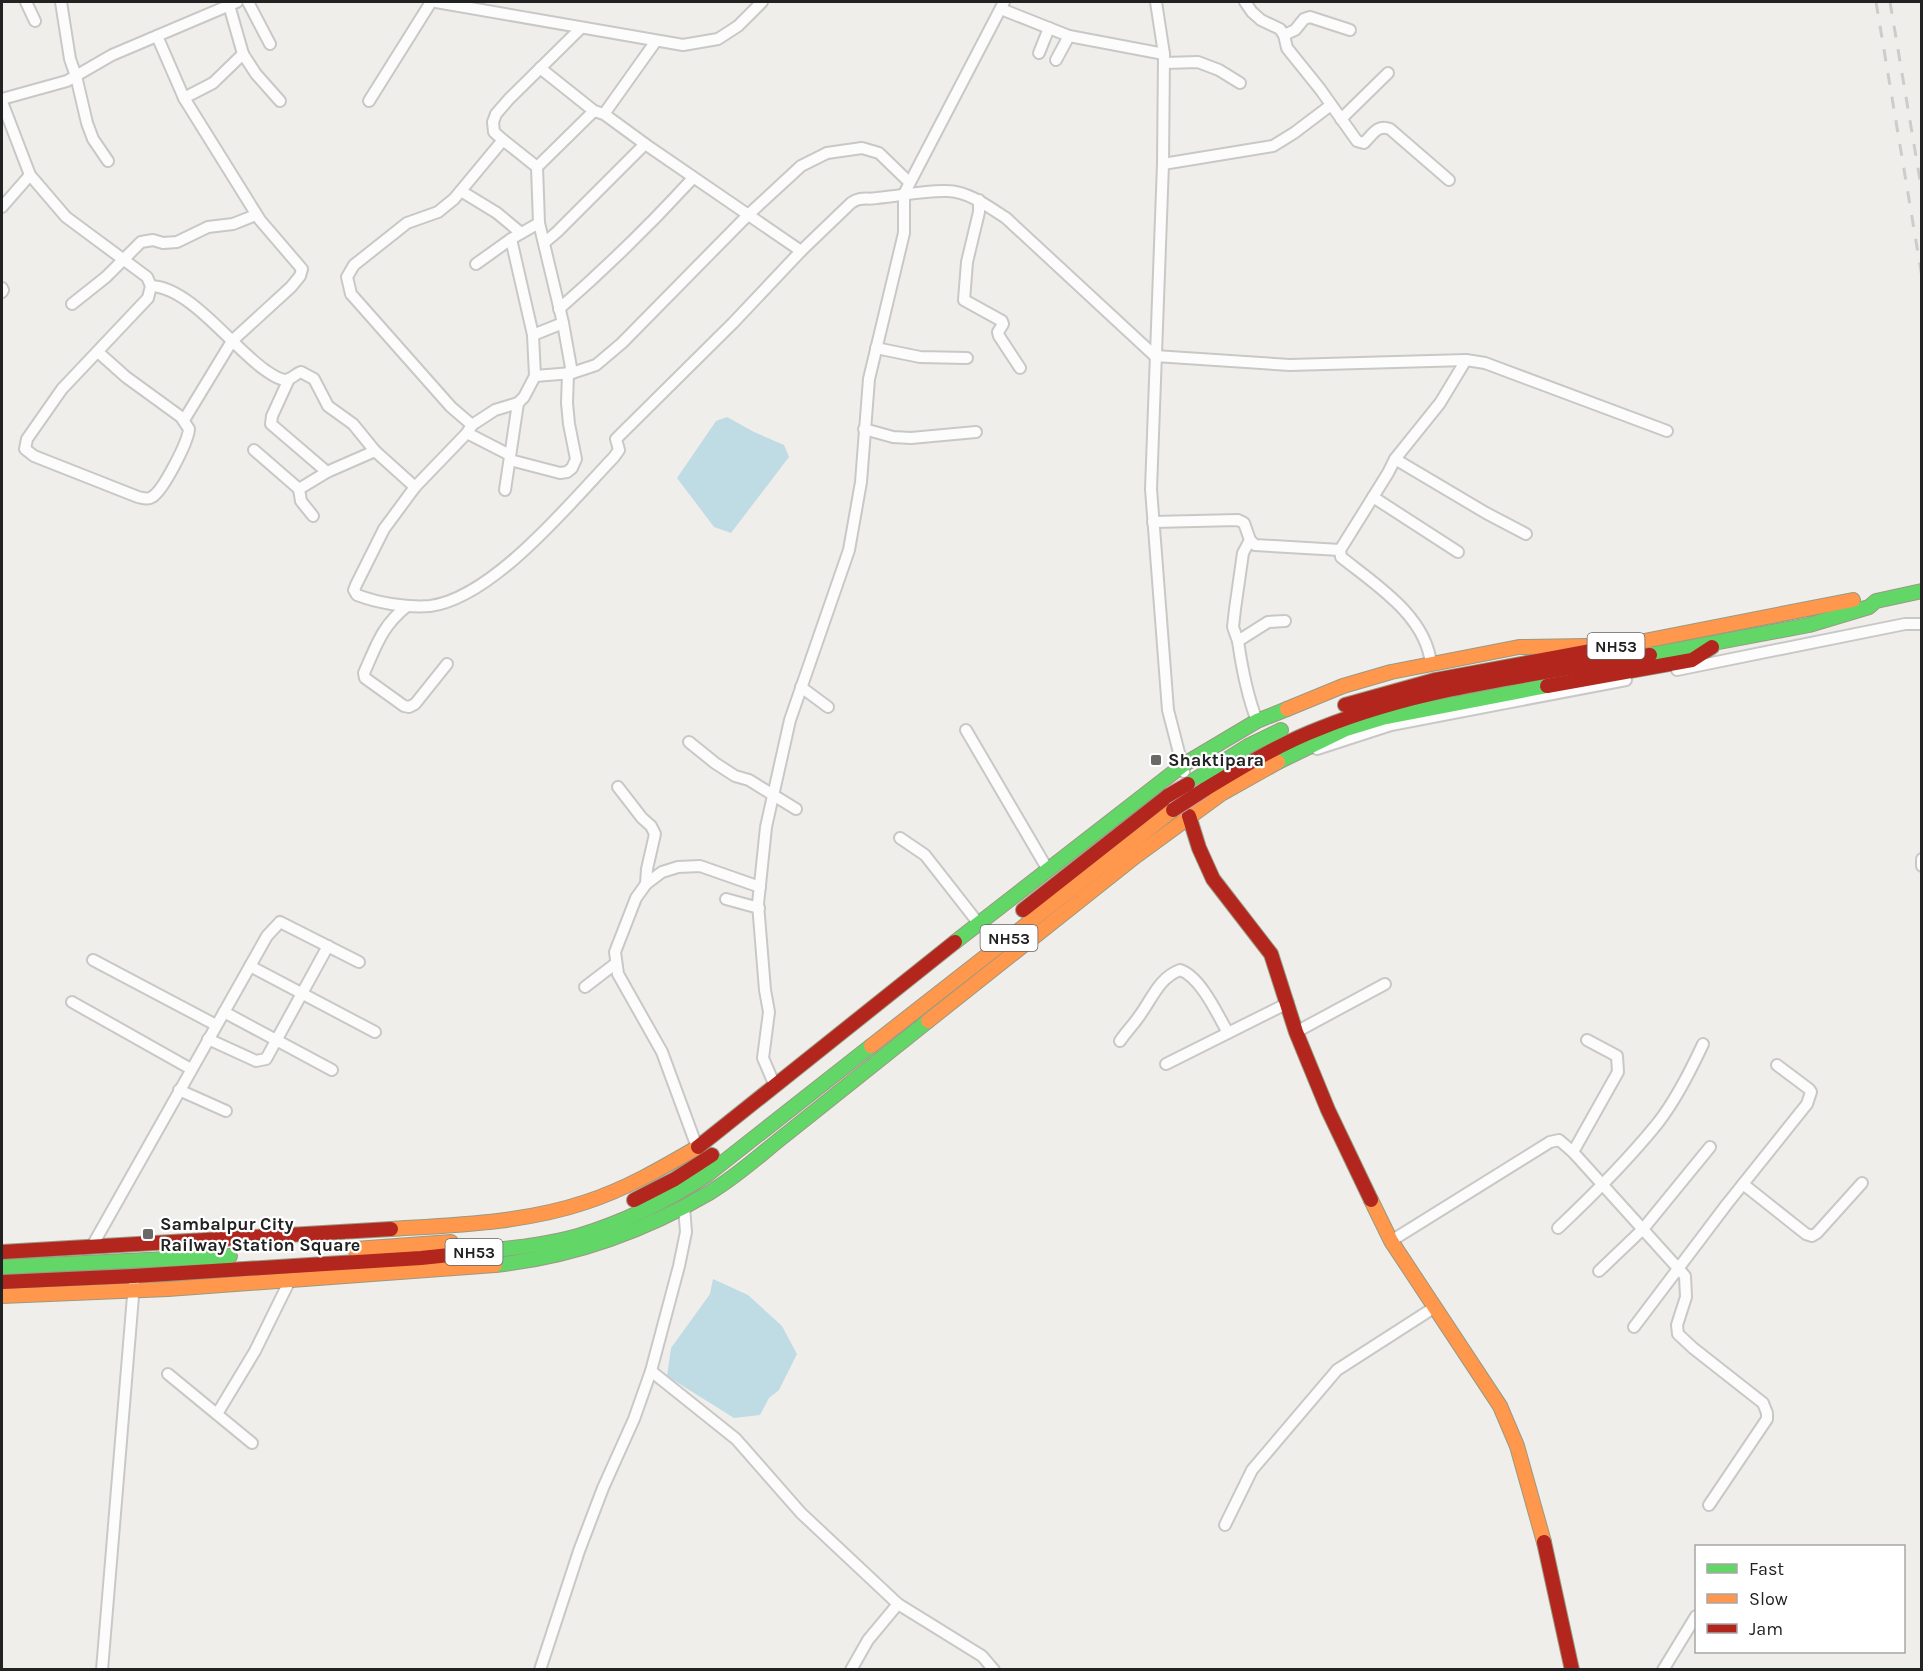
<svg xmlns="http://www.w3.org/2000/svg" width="1923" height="1671" viewBox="0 0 1923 1671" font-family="Karla,sans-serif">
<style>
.water{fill:#bfdbe3}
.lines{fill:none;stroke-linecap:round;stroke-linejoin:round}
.street-casing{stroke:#c9c8c7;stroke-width:14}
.fast-casing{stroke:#999a82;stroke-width:16}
.slow-casing{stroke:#999a82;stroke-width:16}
.jam-casing{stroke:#999a82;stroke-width:16}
.street{stroke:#fdfcfc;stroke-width:10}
.fast{stroke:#63d668;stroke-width:14}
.slow{stroke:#ff974d;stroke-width:14}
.jam{stroke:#b3261e;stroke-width:14}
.rail{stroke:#ccc;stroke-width:3;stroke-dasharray:12 12;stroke-linecap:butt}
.jam-bridge-casing{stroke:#c5a2ac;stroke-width:16;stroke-linecap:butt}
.jam-bridge{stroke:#b3261e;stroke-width:14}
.poi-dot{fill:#6a6968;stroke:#fff;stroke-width:2}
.labels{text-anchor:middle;stroke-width:4.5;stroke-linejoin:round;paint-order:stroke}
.shield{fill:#fff;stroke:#646464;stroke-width:1.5}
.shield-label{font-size:16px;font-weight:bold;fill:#222}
.poi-label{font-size:18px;font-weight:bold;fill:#222;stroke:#fff;text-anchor:start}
</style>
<rect width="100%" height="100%" fill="#f0eeeb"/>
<g class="water">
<polygon points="727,417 754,432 784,445 789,457 731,533 714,527 677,478 716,421"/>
<polygon points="713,1279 748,1295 782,1326 797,1354 779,1390 769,1398 760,1415 734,1418 667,1376 671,1348 710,1294"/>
</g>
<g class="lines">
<defs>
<g id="street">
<polyline points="26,2 35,21"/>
<polyline points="61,2 70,59 76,76 87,123 93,139 108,161"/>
<polyline points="248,2 270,44"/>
<polyline points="436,2 683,45 718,39 738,26 762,2"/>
<polyline points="1156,2 1164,54 1163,164 1151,489 1168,710 1184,772"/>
<path d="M 1245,2 L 1252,12 L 1261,20 L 1280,29 L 1284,35 L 1287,48 L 1320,89 L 1357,141 L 1364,143 C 1373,134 1378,124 1390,129 L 1449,180"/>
<polyline points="1001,9 1069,36 1164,54"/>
<polyline points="1284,35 1295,30 1304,19 1310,17 1350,30"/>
<polyline points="157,36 184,98 260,220 302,269 300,276 291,287 232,341 184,420"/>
<polyline points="1039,53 1049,28"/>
<polyline points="243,54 256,74 280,101"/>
<polyline points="1056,60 1069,36"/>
<polyline points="1164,63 1198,62 1219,70 1240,83"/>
<polyline points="540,68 594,111 604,114 645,144 557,232 544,243"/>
<polyline points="184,98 213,83 243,54 229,5"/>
<polyline points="2,99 67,81 112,55 237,2"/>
<polyline points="369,101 431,2"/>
<path d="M 2,102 L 30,175 L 66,217 L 147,277 L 151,286 L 148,298 L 62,389 L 27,439 L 25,449 L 34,456 L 138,497 C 143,498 148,500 152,497 C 163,491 188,442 189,429 L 181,417 L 126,377 L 98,352"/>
<polyline points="604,114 656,41"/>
<polyline points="1341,119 1388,73"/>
<polyline points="503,140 537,167 594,111"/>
<polyline points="645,144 801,251"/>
<polyline points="1163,164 1273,146 1294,133 1331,105"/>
<polyline points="537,167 539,223 563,323 533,335 535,376 524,397 518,403 495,410 472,425 451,407 351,294 347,277 354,265 407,223 438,212 454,199 503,140 494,132 493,122 496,114 509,99 581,28"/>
<polyline points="461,191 497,213 521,233"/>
<polyline points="979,200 979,212 967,262 964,300 1002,321 1003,324 998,332 999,336 1020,368"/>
<polyline points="2,207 30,175"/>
<polyline points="511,239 533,335"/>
<polyline points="476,264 511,239 539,223"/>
<path d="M 151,286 C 190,287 233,348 265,370 C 271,374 277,379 285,380 C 291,380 295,374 301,372 L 314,379 L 328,406 L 353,424 L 375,451"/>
<polyline points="2,288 3,290 2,292"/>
<polyline points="72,304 106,277 141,242 153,240 163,243 177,242 208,227 233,224 256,215"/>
<path d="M 559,309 C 607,267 651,224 693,178"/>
<polyline points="563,323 572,373"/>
<polyline points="876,348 920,357 967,358"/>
<polyline points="535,376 572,373 596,365 622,343 748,215 801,166 827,153 862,148 879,153 909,182"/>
<polyline points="289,379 272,416 271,424 327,472"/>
<path d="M 472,425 L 467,433 L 415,487 L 384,529 L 356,585 L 354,590 L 357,595 C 378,603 407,608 430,606 C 493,598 571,502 614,457 L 619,450 L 616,439 L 624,431 L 733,323 L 801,251 L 851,203 C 860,196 867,200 877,198 C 901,196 924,190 947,191 C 968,191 989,207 1006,218 L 1155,356 L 1290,365 L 1466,360 L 1485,363 L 1667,431"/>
<polyline points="864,429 893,437 911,438 976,432"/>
<polyline points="467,433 510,455"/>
<polyline points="254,450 299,489"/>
<polyline points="1395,459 1486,513 1526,534"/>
<polyline points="510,460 560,473 567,472 572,468 576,459 569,424 567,403 568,373"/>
<polyline points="505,490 518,403"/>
<polyline points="1373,497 1458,552"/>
<polyline points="313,516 301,501 299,489 327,472 375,451 415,487"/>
<polyline points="1153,522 1238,520 1244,523 1250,540 1255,545 1340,550"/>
<path d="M 407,606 C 382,626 377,644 364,673 L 365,678 L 404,706 L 409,707 L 415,704 L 447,664"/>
<polyline points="1238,641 1233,627 1235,609 1243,553 1250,540"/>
<path d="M 1431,664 C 1426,616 1376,585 1341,557 L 1340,550 L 1388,473 L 1395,459 L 1440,403 L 1466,360"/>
<polyline points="1677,670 1905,624 1922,624"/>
<polyline points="801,687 828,707"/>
<path d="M 1257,721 C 1247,695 1242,669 1238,641 L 1268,622 L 1285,621"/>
<polyline points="966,730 1048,870"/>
<polyline points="689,742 715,763 735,776 749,780 796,809"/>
<polyline points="1317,749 1391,725 1626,680"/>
<polyline points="618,787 642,818 651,826 655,834 647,869 646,884"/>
<polyline points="900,838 925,855 979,924"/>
<polyline points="1922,859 1922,866"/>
<polyline points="726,899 759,908"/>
<polyline points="93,960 216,1025"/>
<polyline points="250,966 375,1032"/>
<polyline points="585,987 615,964"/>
<polyline points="72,1002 191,1069"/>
<polyline points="224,1012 332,1070"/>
<polyline points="1296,1032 1385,984"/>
<polyline points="208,1039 256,1061 266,1059 328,946"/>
<path d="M 1120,1041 C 1126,1032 1134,1024 1140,1015 C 1153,997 1159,978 1180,970 C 1200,976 1218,1015 1228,1033"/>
<polyline points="1166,1064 1288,1003"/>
<polyline points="775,1086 763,1058 769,1012 765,990 758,904 766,827 790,720 849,550 861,482 869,379 904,233 904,194 1004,2"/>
<polyline points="179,1090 226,1111"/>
<polyline points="697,1147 662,1052 618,974 615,952 636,898 646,884 662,872 678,867 700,866 760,887"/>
<polyline points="1573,1152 1685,1276 1686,1297 1677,1325 1678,1334 1693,1348 1763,1403 1767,1413 1767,1419 1709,1505"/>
<polyline points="1743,1184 1806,1234 1812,1236 1817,1233 1862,1183"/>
<path d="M 1558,1228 C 1593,1195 1627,1161 1657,1124 C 1676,1100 1690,1072 1703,1044"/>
<polyline points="1391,1241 1550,1142 1559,1140 1573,1152 1618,1072 1617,1056 1587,1040"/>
<polyline points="91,1248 267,936 280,922 359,962"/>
<polyline points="1599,1271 1643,1229 1710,1147"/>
<polyline points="1634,1327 1727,1204 1807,1104 1811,1092 1809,1089 1777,1065"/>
<polyline points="651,1371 736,1439 801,1513 898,1604 982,1656 994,1670"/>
<polyline points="168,1374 252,1443"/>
<polyline points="217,1414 255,1351 290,1280"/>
<polyline points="1225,1525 1252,1470 1337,1370 1435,1307"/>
<polyline points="102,1670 134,1284"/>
<polyline points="540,1670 579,1551 603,1488 634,1419 651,1371 679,1266 686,1232 684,1207"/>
<polyline points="851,1670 868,1640 898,1604"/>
<polyline points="1663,1670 1696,1616"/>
</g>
<g id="fast">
<polyline points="1650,655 1809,625 1869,607 1876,601 1922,591"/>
<polyline points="1278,762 1346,729 1382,718 1547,686"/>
<polyline points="1188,784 1248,746 1281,730"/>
<polyline points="955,942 1183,765 1257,721 1287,709"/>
<path d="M 478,1252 C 512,1248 546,1245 578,1236 C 624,1222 667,1201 707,1175 L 871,1046"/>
<path d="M 495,1265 C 571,1257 644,1231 709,1193 C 738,1176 763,1152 789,1132 C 835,1095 882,1058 928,1021"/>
<polyline points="2,1267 230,1256"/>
</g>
<g id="slow">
<polyline points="1634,643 1853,600"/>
<polyline points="1287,709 1343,686 1391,672 1519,647 1586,646"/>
<polyline points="928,1021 1136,856 1221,794 1278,762"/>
<polyline points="871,1046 1173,810"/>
<polyline points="1371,1200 1391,1241 1500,1406 1517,1446 1544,1542"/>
<path d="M 391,1229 C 456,1225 524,1223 586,1202 C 626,1189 662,1168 698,1147"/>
<polyline points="355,1249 451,1242"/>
<polyline points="2,1296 168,1289 495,1265"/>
</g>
<g id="jam">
<polyline points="1547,686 1692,660 1712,647"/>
<polyline points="1345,705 1435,680 1634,643"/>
<path d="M 1204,790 C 1242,767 1279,744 1321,728 C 1425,686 1540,674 1650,655"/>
<polyline points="1189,816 1199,848 1213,879 1271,954 1296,1032 1328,1110 1371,1200"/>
<polyline points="1023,910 1169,795"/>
<polyline points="698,1147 955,942"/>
<polyline points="634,1200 675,1179 712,1155"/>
<polyline points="2,1252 391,1229"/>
<polyline points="2,1282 134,1276 421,1258 478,1252"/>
<polyline points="1544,1542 1572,1670"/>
</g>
</defs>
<use href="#street" class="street-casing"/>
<use href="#fast" class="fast-casing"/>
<use href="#slow" class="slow-casing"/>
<use href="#jam" class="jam-casing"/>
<use href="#street" class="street"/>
<use href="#fast" class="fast"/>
<use href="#slow" class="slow"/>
<use href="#jam" class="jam"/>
<g class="rail">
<polyline points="1876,2 1922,277"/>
<polyline points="1890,2 1922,192"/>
</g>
<defs>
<g id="jam-bridge">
<polyline points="1169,795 1188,784"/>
<polyline points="1173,810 1204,790"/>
</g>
</defs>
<use href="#jam-bridge" class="jam-bridge-casing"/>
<use href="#jam-bridge" class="jam-bridge"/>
</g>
<g class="poi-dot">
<rect x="1150" y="754" width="12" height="12" rx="3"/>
<rect x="142" y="1228" width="12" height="12" rx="3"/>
</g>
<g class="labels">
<g class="shield">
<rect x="1587.5" y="633" width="57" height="26" rx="4.5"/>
<rect x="980.5" y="925" width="57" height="26" rx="4.5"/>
<rect x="445.5" y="1239" width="57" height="26" rx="4.5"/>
</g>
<g class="shield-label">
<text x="1616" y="652">NH53</text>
<text x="1009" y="944">NH53</text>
<text x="474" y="1258">NH53</text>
</g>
<g class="poi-label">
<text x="1168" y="766">Shaktipara</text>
<text x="160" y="1230">Sambalpur City<tspan x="160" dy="21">Railway Station Square</tspan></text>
</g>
</g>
<rect width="1923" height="1671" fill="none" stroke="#222222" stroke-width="6"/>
<rect x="1695" y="1545" width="210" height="108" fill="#ffffff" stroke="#a7a7a7" stroke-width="1.5"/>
<rect x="1707" y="1564" width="30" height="9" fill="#63d668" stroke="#a7a7a7" stroke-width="1.5"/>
<text x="1749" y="1575" font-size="18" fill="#222222">Fast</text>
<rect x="1707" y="1594" width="30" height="9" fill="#ff974d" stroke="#a7a7a7" stroke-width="1.5"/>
<text x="1749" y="1605" font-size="18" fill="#222222">Slow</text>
<rect x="1707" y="1624" width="30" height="9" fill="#b3261e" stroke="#a7a7a7" stroke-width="1.5"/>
<text x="1749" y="1635" font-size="18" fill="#222222">Jam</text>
</svg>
